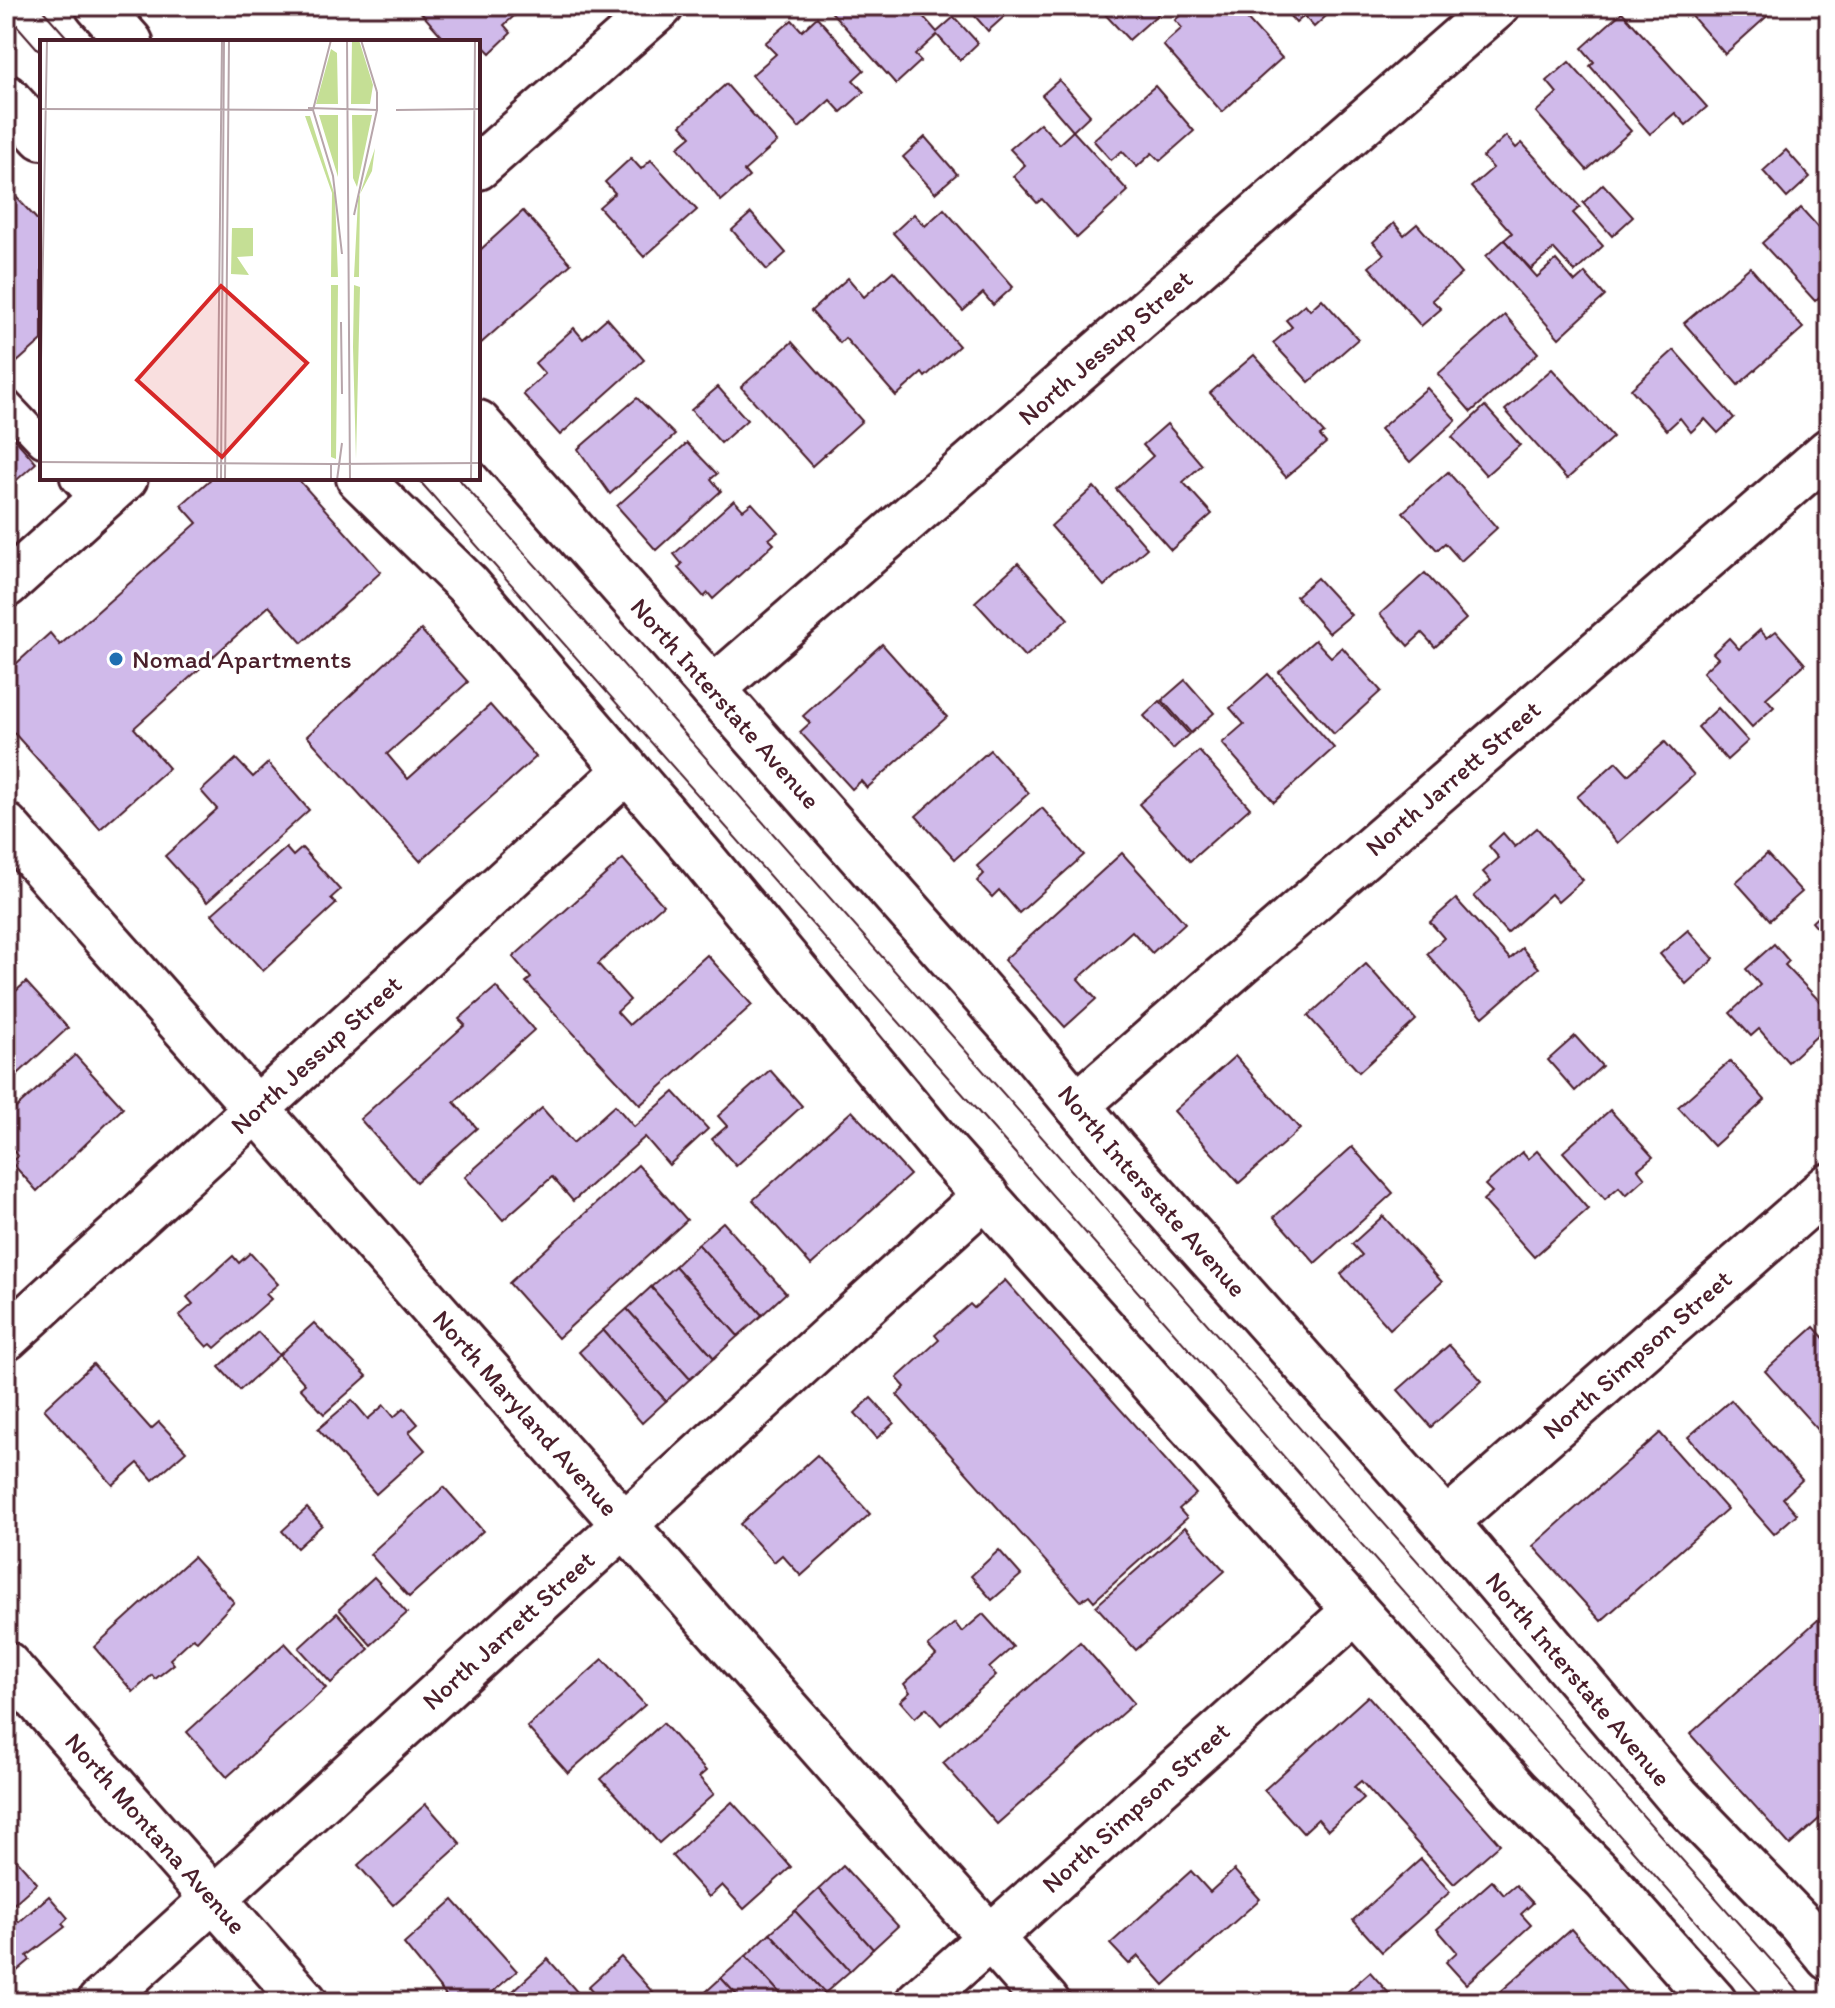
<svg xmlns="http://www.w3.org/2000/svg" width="1835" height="2008" viewBox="0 0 1835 2008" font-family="Itim,sans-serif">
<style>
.building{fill:#d0baea;stroke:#4a1f2b;stroke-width:2}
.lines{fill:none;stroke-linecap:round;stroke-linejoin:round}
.lane-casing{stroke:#4a1f2b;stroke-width:34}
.street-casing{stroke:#4a1f2b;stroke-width:50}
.secondary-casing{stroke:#4a1f2b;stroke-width:50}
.lane{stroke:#fff;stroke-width:28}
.street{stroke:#fff;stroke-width:44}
.secondary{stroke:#fff;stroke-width:44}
.tram{stroke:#4a1f2b;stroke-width:2}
.poi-dot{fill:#1f6fb2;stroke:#fff;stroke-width:3}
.labels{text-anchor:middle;stroke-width:6;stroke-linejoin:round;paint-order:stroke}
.street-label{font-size:26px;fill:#4a1f2b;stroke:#fff}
.poi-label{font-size:26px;fill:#4a1f2b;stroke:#fff;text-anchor:start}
.inset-road{fill:none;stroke:#b7a5aa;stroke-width:2}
.view{fill:#d62828;fill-opacity:0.15;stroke:#d62828;stroke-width:4}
.inset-edge{fill:none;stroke:#4a1f2b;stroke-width:4}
</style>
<rect width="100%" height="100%" fill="#fff"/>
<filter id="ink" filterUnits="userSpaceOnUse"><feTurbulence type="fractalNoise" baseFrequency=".0125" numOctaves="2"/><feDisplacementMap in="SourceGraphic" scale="16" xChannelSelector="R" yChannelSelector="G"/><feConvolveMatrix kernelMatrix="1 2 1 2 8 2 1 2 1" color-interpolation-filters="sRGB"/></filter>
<g filter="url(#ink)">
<g class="building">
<polygon points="415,6 522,6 524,7 504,25 511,33 490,53 482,45 478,49 478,42 447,42"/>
<polygon points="826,6 914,6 937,32 954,17 978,43 960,60 937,35 915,55 921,61 896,84"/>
<polygon points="966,6 1016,6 988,31"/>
<polygon points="1108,6 1167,6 1129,40 1102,11"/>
<polygon points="1191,6 1202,10 1206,6 1244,6 1249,12 1244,16 1282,58 1222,112 1163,45 1182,28 1175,20"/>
<polygon points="1281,6 1337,6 1314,27 1304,16 1296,23"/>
<polygon points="1683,6 1770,6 1774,10 1725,54"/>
<polygon points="1622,12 1707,107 1686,125 1675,113 1650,134 1590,66 1594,62 1582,48"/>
<polygon points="817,17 864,70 853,80 864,92 841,112 830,100 799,128 752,75 776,54 765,43 792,20 802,31"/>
<polygon points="1569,62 1631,131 1587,170 1536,112 1557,93 1547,81"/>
<polygon points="1059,80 1090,115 1073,131 1042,95"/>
<polygon points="726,84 777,142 744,171 749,177 721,201 678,147 691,136 681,125"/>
<polygon points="1155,86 1194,131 1160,161 1152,153 1137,167 1122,151 1111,160 1093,140"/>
<polygon points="1040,123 1059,144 1073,131 1128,191 1077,238 1042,199 1037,203 1013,176 1025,165 1010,149"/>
<polygon points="1506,136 1516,148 1522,143 1580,207 1573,213 1603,246 1575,272 1554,249 1531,269 1504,240 1512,233 1471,187 1493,168 1483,157"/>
<polygon points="925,137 957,174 935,193 903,157"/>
<polygon points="1786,150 1810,177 1787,198 1763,171"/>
<polygon points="631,158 641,169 651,160 697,210 644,257 599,207 615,193 605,182"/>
<polygon points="1603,184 1633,217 1612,236 1583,203"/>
<polygon points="6,186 42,225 42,340 6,372"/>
<polygon points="1801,208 1829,239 1829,288 1815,301 1762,243"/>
<polygon points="944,209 1013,287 993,305 983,293 963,311 893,233 914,214 925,226"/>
<polygon points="523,211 571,264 479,345 478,252"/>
<polygon points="751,213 786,253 767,270 732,230"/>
<polygon points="1394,223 1404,235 1417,224 1461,274 1432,300 1441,309 1421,326 1369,267 1384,254 1373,242"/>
<polygon points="1504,240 1537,277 1556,260 1575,282 1585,273 1605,296 1559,338 1486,256"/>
<polygon points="1750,267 1803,328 1738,385 1684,323"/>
<polygon points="893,271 959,346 925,377 922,373 896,396 845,338 840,343 811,311 848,278 864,297"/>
<polygon points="1322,299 1358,339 1309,382 1273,343 1292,327 1286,320 1305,304 1310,310"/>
<polygon points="1505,315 1538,353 1471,412 1438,374"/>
<polygon points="607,318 644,360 560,435 523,394 545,374 535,363 574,328 583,339"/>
<polygon points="792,342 862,421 812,466 741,387"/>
<polygon points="1674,350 1734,418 1718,433 1705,419 1691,432 1680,418 1667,430 1631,389"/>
<polygon points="1254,355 1324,433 1320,436 1326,443 1286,477 1210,393"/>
<polygon points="1552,369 1613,437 1567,479 1505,410"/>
<polygon points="718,387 747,420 721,443 691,410"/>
<polygon points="1427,388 1456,420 1410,462 1380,429"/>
<polygon points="637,398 675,435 610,494 578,449"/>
<polygon points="1485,406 1520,445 1486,475 1452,437"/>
<polygon points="1167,424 1202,465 1183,482 1212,514 1171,550 1116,489 1153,456 1143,445"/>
<polygon points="6,429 36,463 10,486 6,482"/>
<polygon points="687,443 717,474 711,479 721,491 656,550 617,506"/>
<polygon points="1448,472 1497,528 1461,561 1445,543 1437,550 1403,512"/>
<polygon points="212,478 297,478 381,572 302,643 269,606 134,728 169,768 100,829 6,724 6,673 50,633 60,645 197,523 181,505"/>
<polygon points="1094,487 1147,548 1104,586 1051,526"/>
<polygon points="734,500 743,510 752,503 778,532 769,539 774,544 713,599 708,593 704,597 678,568 682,564 674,554"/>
<polygon points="1018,563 1068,619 1025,657 975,602"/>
<polygon points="1425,573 1466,619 1435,647 1422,633 1408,646 1380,614"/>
<polygon points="1317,578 1351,615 1329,633 1296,596"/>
<polygon points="421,630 468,682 387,754 408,779 490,705 536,757 420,861 307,736"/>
<polygon points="1760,630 1767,638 1776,631 1805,664 1766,698 1774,707 1752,727 1703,672 1718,658 1713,653 1729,638 1739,649"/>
<polygon points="1315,640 1331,657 1342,647 1381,691 1334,734 1279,672"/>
<polygon points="882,644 947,717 867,788 861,781 852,789 800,732 810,723 803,716"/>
<polygon points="1268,674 1334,748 1274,802 1222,743 1244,724 1230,708"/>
<polygon points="1185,680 1214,713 1191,733 1162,700"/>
<polygon points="1160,701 1189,734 1173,749 1144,716"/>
<polygon points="1718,708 1748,741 1727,760 1698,727"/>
<polygon points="1665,742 1694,775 1618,843 1577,797 1616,762 1628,775"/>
<polygon points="990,750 1029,793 955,859 916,816"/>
<polygon points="1199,751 1250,808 1190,861 1139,804"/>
<polygon points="236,759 253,777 268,763 309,810 207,902 165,856 217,809 201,791"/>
<polygon points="1042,808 1084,855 1019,913 999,890 992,897 977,881 984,874 977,866"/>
<polygon points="1537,828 1583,880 1558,902 1551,894 1507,933 1474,896 1491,881 1483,872 1499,858 1489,846 1503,833 1515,847"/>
<polygon points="286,848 293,856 302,848 340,890 331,898 336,904 263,971 212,914"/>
<polygon points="1122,853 1185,923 1152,953 1132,931 1078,979 1096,999 1065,1027 1004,960"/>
<polygon points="1767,854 1802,892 1770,920 1736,882"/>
<polygon points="623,859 663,905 598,964 630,1000 617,1012 629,1025 707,955 752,1005 640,1105 526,982 531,978 513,957"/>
<polygon points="1456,899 1510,959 1522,948 1539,968 1483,1017 1427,954 1444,938 1430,922"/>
<polygon points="1829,906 1829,942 1812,922"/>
<polygon points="1688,930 1714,959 1686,984 1660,954"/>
<polygon points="1774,944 1789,961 1785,965 1829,1011 1829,1025 1788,1062 1759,1029 1751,1036 1730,1013 1760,985 1746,969"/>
<polygon points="1366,964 1416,1020 1359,1072 1308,1016"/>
<polygon points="26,982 68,1028 6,1085 6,1000"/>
<polygon points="496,987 534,1030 454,1102 477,1128 416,1182 360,1119 465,1025 459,1019"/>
<polygon points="1575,1036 1602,1066 1575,1091 1548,1060"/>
<polygon points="75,1055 123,1108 37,1191 11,1162 18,1156 6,1143 6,1117"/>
<polygon points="1235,1056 1300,1129 1239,1183 1174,1111"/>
<polygon points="1730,1061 1765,1100 1714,1146 1678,1107"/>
<polygon points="770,1070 802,1106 736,1166 712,1139 727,1126 718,1116"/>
<polygon points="674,1092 708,1129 669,1165 645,1137 573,1201 552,1177 503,1220 465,1177 542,1108 573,1143 615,1105 634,1127"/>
<polygon points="1610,1110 1653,1157 1638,1169 1645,1178 1626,1195 1619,1187 1605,1199 1563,1152"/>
<polygon points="852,1111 910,1175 811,1265 753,1200"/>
<polygon points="1352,1147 1393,1193 1315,1263 1274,1217"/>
<polygon points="1537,1151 1588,1209 1534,1257 1483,1200 1492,1192 1485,1185 1522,1152 1528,1159"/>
<polygon points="638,1165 687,1220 558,1338 509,1283"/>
<polygon points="1383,1216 1442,1282 1390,1329 1341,1274 1362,1255 1352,1244"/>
<polygon points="723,1222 786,1293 762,1315 698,1244"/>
<polygon points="698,1244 762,1315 738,1336 675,1266"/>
<polygon points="250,1253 278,1284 266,1294 271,1299 215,1348 211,1344 207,1347 179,1316 193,1304 187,1297 233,1256 239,1263"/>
<polygon points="675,1266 738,1336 714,1358 651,1287"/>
<polygon points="1005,1280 1196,1494 1179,1509 1187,1518 1094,1601 1089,1595 1081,1601 897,1395 905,1387 897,1378 939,1340 935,1335 970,1304 974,1308"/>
<polygon points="651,1287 714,1358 690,1379 627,1309"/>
<polygon points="627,1309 690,1379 666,1401 603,1330"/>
<polygon points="314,1323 367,1376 324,1414 300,1388 305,1384 279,1355"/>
<polygon points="1814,1327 1829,1344 1829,1442 1765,1371"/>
<polygon points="603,1330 666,1401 642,1423 579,1352"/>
<polygon points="258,1332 279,1355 240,1390 219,1367"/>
<polygon points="1449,1345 1482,1381 1431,1427 1398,1390"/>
<polygon points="93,1364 151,1429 159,1422 186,1451 153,1480 138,1463 113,1485 44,1409"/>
<polygon points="871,1398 894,1423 877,1438 855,1413"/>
<polygon points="352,1400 368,1419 384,1405 394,1417 404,1408 418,1424 409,1432 425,1450 376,1494 318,1429"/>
<polygon points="1731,1400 1802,1480 1783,1498 1797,1514 1774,1534 1688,1437"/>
<polygon points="1660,1433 1727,1509 1601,1621 1533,1546"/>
<polygon points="817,1455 870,1514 801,1576 782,1555 774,1562 740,1524"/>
<polygon points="444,1487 483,1531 409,1597 370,1554"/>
<polygon points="307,1508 322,1525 297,1548 282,1531"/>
<polygon points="1185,1527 1225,1571 1136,1650 1096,1606"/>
<polygon points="999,1550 1021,1575 992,1600 971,1576"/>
<polygon points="193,1557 234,1602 197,1641 193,1638 170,1659 174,1664 155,1679 152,1675 133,1692 94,1647"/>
<polygon points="374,1577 407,1613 371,1645 339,1609"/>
<polygon points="1829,1610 1829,1810 1790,1845 1690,1734"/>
<polygon points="337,1613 369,1649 331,1683 299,1648"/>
<polygon points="983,1614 1013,1647 989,1668 996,1675 941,1725 926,1708 915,1718 900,1701 910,1692 904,1684 936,1655 928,1646 955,1623 962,1632"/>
<polygon points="1080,1642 1134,1703 997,1824 943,1763"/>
<polygon points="285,1643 326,1688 227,1777 187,1732"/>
<polygon points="603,1659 645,1705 568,1773 527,1727"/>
<polygon points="1368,1696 1500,1844 1454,1884 1361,1781 1354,1787 1364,1798 1328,1830 1318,1819 1303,1833 1264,1790"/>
<polygon points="663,1723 706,1771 699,1777 714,1794 659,1843 601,1779"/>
<polygon points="732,1802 791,1867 744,1909 722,1885 709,1897 672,1856"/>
<polygon points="426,1804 461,1844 393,1905 358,1865"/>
<polygon points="1421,1859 1450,1892 1382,1952 1353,1920"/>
<polygon points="17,1860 37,1883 8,1909 19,1922 49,1896 68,1918 62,1924 65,1927 27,1956 30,1960 16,1972 12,1969 6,1974 6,1865"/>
<polygon points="843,1866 898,1926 873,1949 819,1889"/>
<polygon points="1234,1870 1260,1899 1164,1985 1138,1956 1129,1964 1110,1944 1191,1871 1210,1892"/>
<polygon points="1492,1881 1504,1895 1516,1885 1533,1903 1521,1914 1531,1925 1466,1984 1446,1962 1457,1952 1437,1929"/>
<polygon points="819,1889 873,1949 850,1971 795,1911"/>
<polygon points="453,1900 517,1971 481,2002 451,2002 404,1944"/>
<polygon points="795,1911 850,1971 825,1993 770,1933"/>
<polygon points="1571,1929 1636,2002 1489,2002"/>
<polygon points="770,1933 825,1993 815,2002 788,2002 746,1956"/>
<polygon points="746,1956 788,2002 743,2002 721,1978"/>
<polygon points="621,1957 655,1995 647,2002 601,2002 588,1987"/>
<polygon points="548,1959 586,2002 501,2002"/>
<polygon points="1370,1972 1394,1999 1342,2002 1339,1999"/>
<polygon points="721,1978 743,2002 699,2002 697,2000"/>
</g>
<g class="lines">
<defs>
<g id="lane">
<polyline points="6,404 42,442"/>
<polyline points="75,478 98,503"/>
</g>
<g id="street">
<polyline points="478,167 661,6"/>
<polyline points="6,585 125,478"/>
<path id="s1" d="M 713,689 L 1497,6"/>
<path id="s2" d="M 6,826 L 1047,2002"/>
<path id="s3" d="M 1077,1105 L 1829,451"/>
<path id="s4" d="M 6,1338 L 625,772"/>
<path id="s5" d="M 1446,1522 L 1829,1186"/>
<path id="s6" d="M 6,1664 L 305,2002"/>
<path id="s7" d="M 100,2002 L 986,1195"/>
<path id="s8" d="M 918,2002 L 1355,1611"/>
</g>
<g id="secondary">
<polyline points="98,6 130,42"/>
<polyline points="6,97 42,137"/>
<path id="s9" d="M 478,423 L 1023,1040 L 1116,1152 L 1446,1522 L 1678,1797 L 1800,1923 L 1829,1958"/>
<polyline points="359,478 468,585 700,855 944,1150 1516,1790 1605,1879 1714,2002"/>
</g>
</defs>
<use href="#lane" class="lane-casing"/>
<use href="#street" class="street-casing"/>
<use href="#secondary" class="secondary-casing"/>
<use href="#lane" class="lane"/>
<use href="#street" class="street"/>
<use href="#secondary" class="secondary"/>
<g class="tram">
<polyline points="39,6 71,42"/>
<polyline points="6,13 42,54"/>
<polyline points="417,478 1767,2002"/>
<polyline points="458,478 1808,2002"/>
</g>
</g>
</g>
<circle class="poi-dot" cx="116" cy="659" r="8"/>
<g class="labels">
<g class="street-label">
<text dy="9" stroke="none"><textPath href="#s1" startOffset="520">North Jessup Street</textPath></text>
<text dy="9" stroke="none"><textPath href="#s9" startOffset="374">North Interstate Avenue</textPath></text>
<text dy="9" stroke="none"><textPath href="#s3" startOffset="498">North Jarrett Street</textPath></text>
<text dy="9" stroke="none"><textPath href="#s4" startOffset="420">North Jessup Street</textPath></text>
<text dy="9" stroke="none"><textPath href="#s9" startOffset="1022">North Interstate Avenue</textPath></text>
<text dy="9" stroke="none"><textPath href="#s5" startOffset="254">North Simpson Street</textPath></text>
<text dy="9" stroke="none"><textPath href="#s2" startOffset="784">North Maryland Avenue</textPath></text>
<text dy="9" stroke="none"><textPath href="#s7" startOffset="552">North Jarrett Street</textPath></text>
<text dy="9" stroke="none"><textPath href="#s9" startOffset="1670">North Interstate Avenue</textPath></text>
<text dy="9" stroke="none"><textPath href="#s8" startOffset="292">North Simpson Street</textPath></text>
<text dy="9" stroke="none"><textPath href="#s6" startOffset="226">North Montana Avenue</textPath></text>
</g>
<g class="poi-label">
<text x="132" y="668">Nomad Apartments</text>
</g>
</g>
<g transform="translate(40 40)">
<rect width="440" height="440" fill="#fff"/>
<path d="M 312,0 L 319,0 L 333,45 L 330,64 L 311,64 ZM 291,9 L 297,13 L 298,64 L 276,64 ZM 279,75 L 298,75 L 298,137 ZM 312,75 L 332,75 L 317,147 L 313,138 ZM 265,76 L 270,76 L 295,156 L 298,237 L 291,237 L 292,153 ZM 335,108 L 332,131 L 320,154 L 319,237 L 314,237 L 318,160 ZM 192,188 L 213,188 L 213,216 L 197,217 L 209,235 L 191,234 ZM 291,245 L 298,245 L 296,419 L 291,417 ZM 314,245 L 320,247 L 316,419 L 313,307 Z" fill="#c5df95"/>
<path class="inset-road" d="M 291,0 L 273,70 L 293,136 L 302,214M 307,0 L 310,440M 321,0 L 337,52M 268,68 L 337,70 L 337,52M 0,69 L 273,70M 356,70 L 440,69M 314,175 L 337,70M 301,282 L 302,354M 0,374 L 7,0M 0,422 L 291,424M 177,440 L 182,0M 181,440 L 184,0M 185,440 L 189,0M 291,440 L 291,424 L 440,423M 297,440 L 302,403M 431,440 L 435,0"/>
<path class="view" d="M 181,246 L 267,323 L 182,417 L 97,340 Z"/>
<rect width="440" height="440" class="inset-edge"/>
</g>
<rect width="1835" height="2008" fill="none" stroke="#fff" stroke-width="32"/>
<rect x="16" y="16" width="1803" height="1976" fill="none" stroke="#4a1f2b" stroke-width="3" filter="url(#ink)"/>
</svg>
